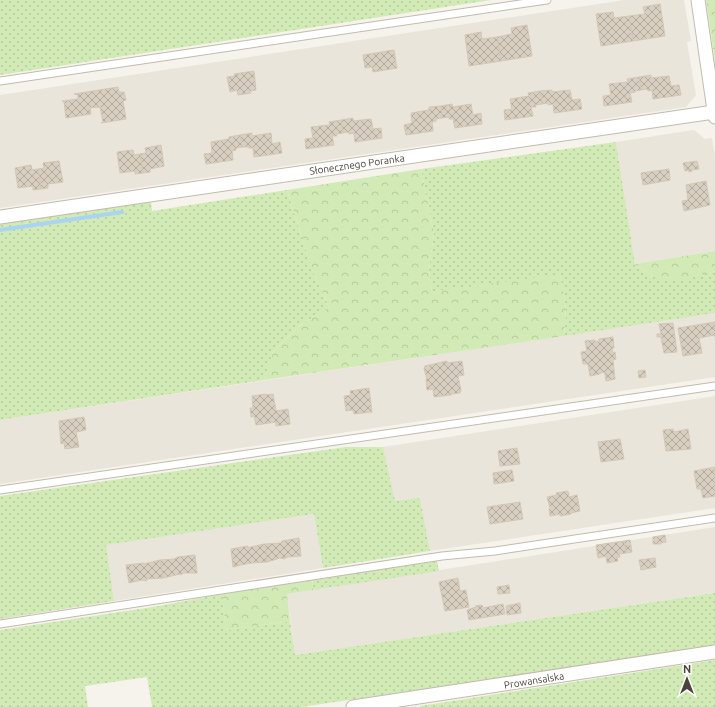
<svg xmlns="http://www.w3.org/2000/svg" width="715" height="707" viewBox="0 0 715 707" font-family="Ubuntu,sans-serif">
<style>
.residential{fill:#eae5da}
.green{fill:url(#green-dots)}
.forest{fill:url(#forest-crowns)}
.lines{fill:none;stroke-linecap:round;stroke-linejoin:round}
.stream{stroke:#a9d4f2;stroke-width:4}
.building{fill:url(#building-cross-hatch);stroke:#d3c7b4}
.service-casing{stroke:#c2bbae;stroke-width:9}
.minor-casing{stroke:#c2bbae;stroke-width:15}
.service{stroke:#fff;stroke-width:7}
.minor{stroke:#fff;stroke-width:13}
.labels{text-anchor:middle;stroke-width:3;stroke-linejoin:round;paint-order:stroke}
.street-label{font-size:10px;fill:#4b4439;stroke:#fff}
</style>
<defs>
<pattern id="green-dots" width="8" height="8" patternUnits="userSpaceOnUse"><rect width="8" height="8" fill="#d2eab5"/><path d="M2 2h.1M6 6h.1" fill="none" stroke="#b6ca9c" stroke-width="1.8" stroke-linecap="round"/></pattern>
<pattern id="forest-crowns" width="20" height="18" patternUnits="userSpaceOnUse"><rect width="20" height="18" fill="#d2eab5"/><path d="M2 6a3 3 0 1 1 6 0M12 15a3 3 0 1 1 6 0" fill="none" stroke="#b6ca9c"/></pattern>
<pattern id="building-cross-hatch" width="8" height="8" patternUnits="userSpaceOnUse"><rect width="8" height="8" fill="#d8cfc1"/><path d="M0 0l8 8M0 8l8-8" fill="none" stroke="#b1aa9e"/></pattern>
</defs>
<rect width="100%" height="100%" fill="#f6f3ec"/>
<g class="residential">
<polygon points="624,0 684,0 691,41 687,42 696,95 686,107 0,208 0,95"/>
<polygon points="694,130 705,139 712,138 715,156 715,251 635,264 616,142"/>
<polygon points="715,313 715,377 0,484 0,420"/>
<polygon points="715,396 715,508 430,551 420,498 395,502 383,447"/>
<polygon points="314,514 323,568 114,601 105,545"/>
<polygon points="715,527 715,593 295,655 287,594"/>
</g>
<g class="green">
<polygon points="0,0 491,0 0,75"/>
<polygon points="616,142 635,264 652,276 683,279 715,271 715,313 564,336 566,309 560,275 432,292 429,269 434,233 421,169"/>
<polygon points="287,190 312,269 329,307 299,326 273,352 264,380 0,420 0,224 151,201 152,211"/>
<polygon points="346,447 383,447 395,501 420,498 430,551 323,568 314,514 106,545 114,601 0,619 0,496"/>
<polygon points="437,561 439,571 313,590 312,580"/>
<polygon points="715,593 715,649 485,683 417,690 301,707 152,707 147,677 85,686 88,707 0,707 0,630 153,607 222,594 226,630 290,621 295,655"/>
<polygon points="715,660 715,707 420,707 420,706"/>
</g>
<g class="forest">
<polygon points="706,0 715,0 715,61"/>
<polygon points="421,169 434,233 429,269 432,292 560,274 566,309 564,336 264,380 273,352 299,326 329,307 312,269 287,190"/>
<path d="M 715,251 L 715,271 C 699,275 679,283 663,280 C 652,277 644,270 635,264 Z"/>
<polygon points="312,580 313,590 287,594 290,621 226,630 222,594"/>
</g>
<g class="lines">
<polyline class="stream" points="0,230 122,212"/>
</g>
<g class="building">
<polygon points="660,4 665,36 633,41 629,16 645,14 643,7"/>
<polygon points="613,12 614,18 629,16 633,41 601,46 596,14"/>
<polygon points="527,25 532,56 501,61 497,37 512,34 511,28"/>
<polygon points="481,32 482,39 497,37 501,61 469,66 465,35"/>
<polygon points="394,50 397,68 373,72 372,67 365,68 363,55"/>
<polygon points="254,71 256,90 250,91 251,93 238,95 237,90 230,92 227,77 235,76 234,74"/>
<polygon points="651,75 651,78 669,76 671,86 679,85 681,95 653,99 652,90 648,91 647,89 641,90 639,77"/>
<polygon points="639,77 641,90 635,91 635,92 630,93 632,102 604,106 603,96 611,95 609,84 628,82 627,79"/>
<polygon points="118,87 119,92 124,92 126,100 123,101 126,119 101,123 103,122 100,107 90,108 91,114 66,118 64,102 62,101 78,99 78,95 74,94"/>
<polygon points="552,90 552,92 570,90 572,100 580,99 582,109 554,113 553,104 548,105 548,103 542,104 540,91"/>
<polygon points="540,91 542,104 535,105 536,107 531,107 533,116 505,120 504,110 512,109 510,99 529,96 528,93"/>
<polygon points="452,104 453,107 471,104 473,115 481,113 482,124 455,128 453,119 449,119 449,117 442,118 441,106"/>
<polygon points="441,106 442,118 436,119 436,121 432,122 433,131 406,135 404,125 412,123 411,113 429,110 429,107"/>
<polygon points="353,118 353,121 371,119 373,129 381,128 382,138 355,142 354,133 349,134 349,132 343,133 341,120"/>
<polygon points="341,120 343,133 336,134 337,136 332,136 334,145 306,149 305,139 313,138 311,127 330,125 329,122"/>
<polygon points="252,133 252,136 271,133 272,144 280,142 282,153 254,157 253,148 249,148 248,147 242,147 240,135"/>
<polygon points="240,135 242,147 236,148 236,150 232,151 233,160 206,164 204,154 212,153 211,142 229,139 229,137"/>
<polygon points="161,145 164,166 150,169 150,172 143,173 140,154 146,153 145,148"/>
<polygon points="133,150 134,155 140,154 143,173 135,174 135,171 120,173 117,152"/>
<polygon points="59,161 63,182 48,184 48,188 41,189 38,169 44,168 43,163"/>
<polygon points="697,161 699,169 692,170 692,171 689,172 689,170 685,171 683,163"/>
<polygon points="31,165 32,170 38,169 41,189 33,190 33,186 18,188 15,168"/>
<polygon points="669,169 670,180 643,185 641,173"/>
<polygon points="706,181 710,205 684,211 682,201 688,200 686,185"/>
<polygon points="715,322 715,337 715,335 699,338 702,353 683,356 678,328"/>
<polygon points="673,323 677,352 664,353 661,337 657,337 657,334 661,334 659,324"/>
<polygon points="613,337 614,348 612,348 613,353 615,352 616,359 613,360 615,379 606,381 605,374 604,372 600,373 600,374 590,376 588,364 583,364 581,352 587,351 585,341 595,340 595,342 599,341 599,339"/>
<polygon points="447,361 447,363 462,361 464,375 458,376 461,390 460,393 451,394 451,395 434,397 433,389 427,390 426,379 427,379 424,369 425,366"/>
<polygon points="645,370 646,377 639,378 638,371"/>
<polygon points="369,388 372,412 354,414 353,410 346,411 344,396 351,395 350,391"/>
<polygon points="266,394 266,395 273,394 276,411 288,409 290,424 276,426 276,422 256,425 254,416 251,417 250,408 253,408 252,396"/>
<polygon points="84,417 86,430 76,432 79,447 65,449 64,443 61,444 59,421"/>
<polygon points="673,429 674,432 688,429 691,449 666,451 663,430"/>
<polygon points="620,439 624,459 601,462 598,442"/>
<polygon points="517,448 520,464 500,466 498,451"/>
<polygon points="715,467 715,496 703,498 701,489 697,489 694,471"/>
<polygon points="512,470 514,481 494,484 493,473"/>
<polygon points="568,491 569,497 577,495 580,511 571,513 571,514 560,516 560,514 550,516 549,509 550,508 547,497 557,495 556,493"/>
<polygon points="520,502 523,519 490,524 487,507"/>
<polygon points="665,535 666,542 661,543 661,544 653,544 653,537"/>
<polygon points="299,538 301,556 288,557 285,558 285,559 280,558 267,562 265,544 281,543 282,541"/>
<polygon points="630,540 632,552 626,553 624,541"/>
<polygon points="624,541 626,553 619,554 620,557 617,557 618,561 607,563 606,556 598,558 596,545"/>
<polygon points="264,544 265,544 267,562 251,563 250,564 250,563 246,564 233,567 231,549 248,546 248,548 251,547"/>
<polygon points="195,555 197,573 184,573 180,575 180,574 163,578 160,560 174,559 178,557"/>
<polygon points="655,558 656,567 641,570 639,560"/>
<polygon points="160,560 163,578 146,579 147,581 142,580 129,583 126,565 144,563 144,564"/>
<polygon points="458,578 460,591 466,590 469,607 445,611 439,582"/>
<polygon points="509,585 510,593 498,594 497,587"/>
<polygon points="520,603 521,613 507,615 506,606"/>
<polygon points="503,604 505,614 469,620 467,610 476,607 475,606 482,605 483,608"/>
</g>
<g class="lines">
<defs>
<g id="service">
<polyline points="0,81 547,0"/>
<polyline points="0,490 715,386"/>
<polyline points="0,624 442,556 495,551 715,518"/>
</g>
<g id="minor">
<polyline points="698,0 715,117"/>
<polyline points="0,217 714,112"/>
<polyline points="353,707 715,652"/>
</g>
</defs>
<use href="#service" class="service-casing"/>
<use href="#minor" class="minor-casing"/>
<use href="#service" class="service"/>
<use href="#minor" class="minor"/>
</g>
<g class="labels">
<g class="street-label">
<text transform="translate(357 164) rotate(-8)" y="4">Słonecznego Poranka</text>
<text transform="translate(534 680) rotate(-9)" y="4">Prowansalska</text>
</g>
</g>
<g transform="translate(687 679)" stroke="#ffffff" stroke-width="3" paint-order="stroke">
<path d="M0-3L7 15L0 10L-7 15Z" fill="#4b4439"/>
<text y="-6" font-size="11" font-weight="bold" text-anchor="middle" fill="#4b4439">N</text>
</g>
</svg>
